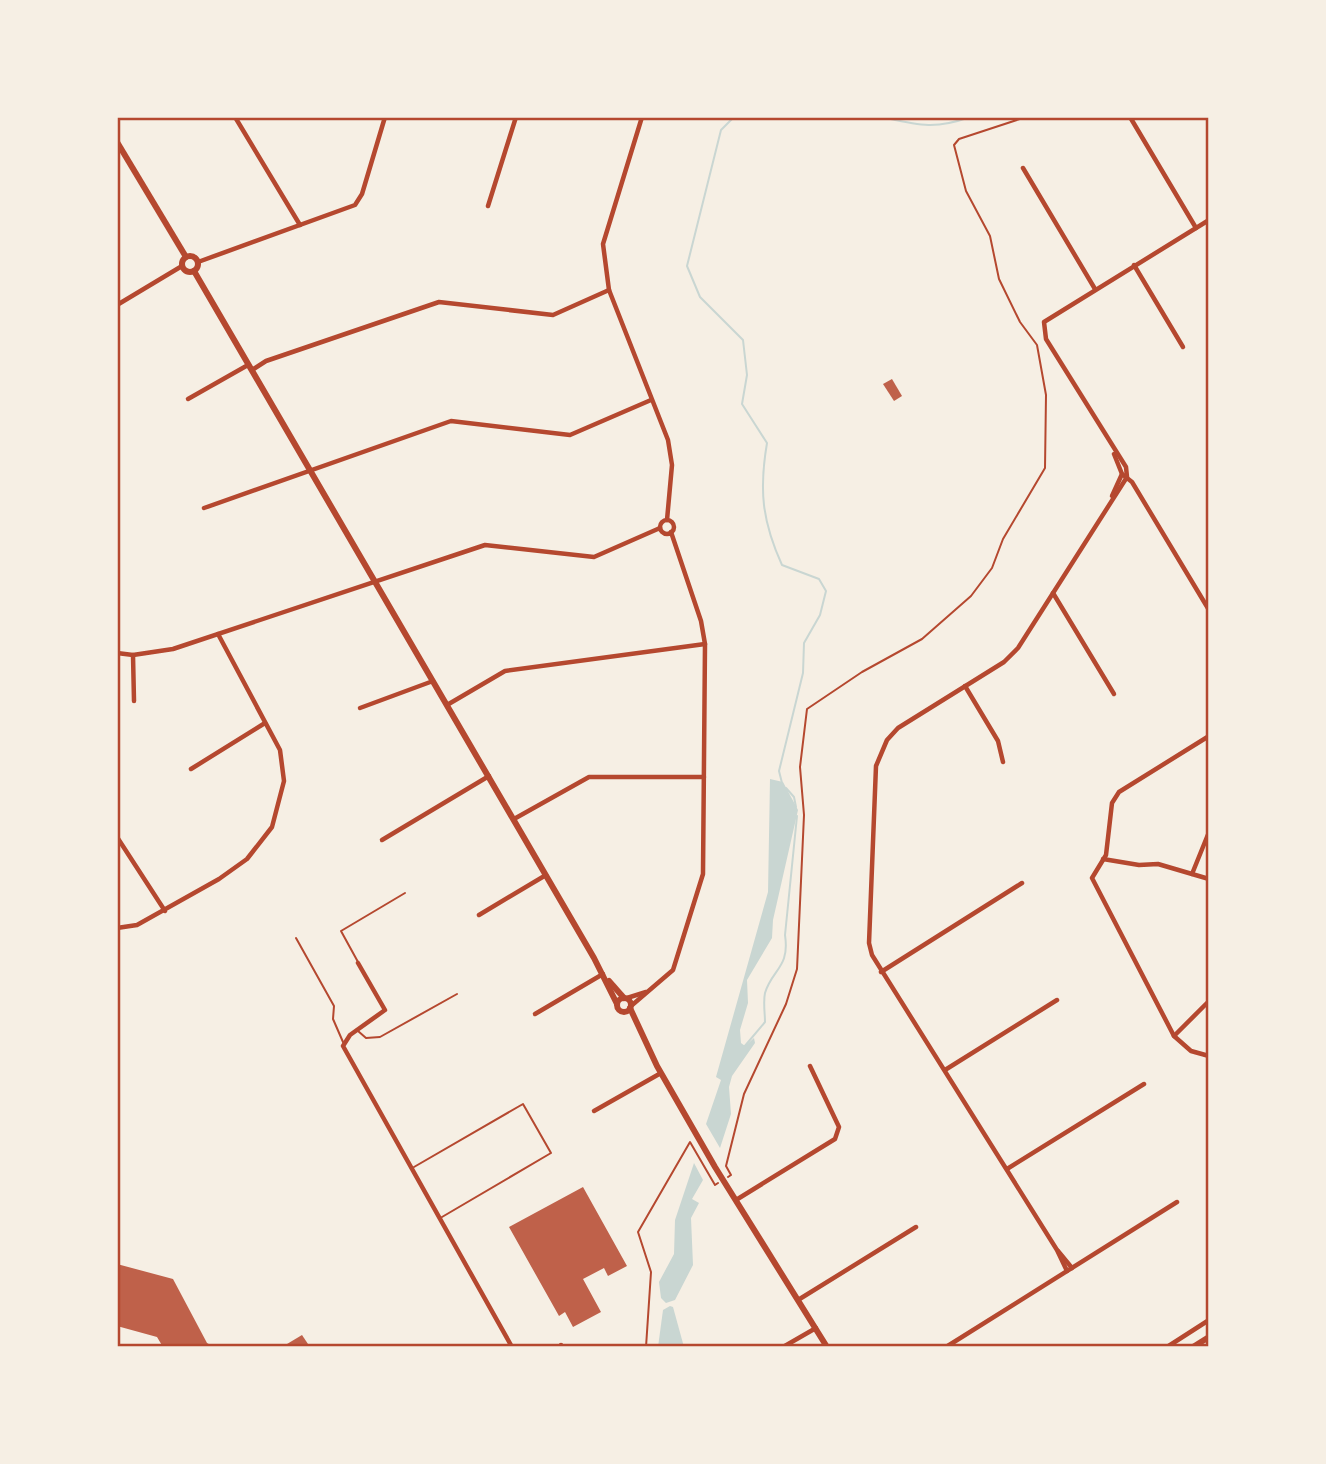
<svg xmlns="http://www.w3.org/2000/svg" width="1326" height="1464" viewBox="0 0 1326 1464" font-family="'Source Sans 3',sans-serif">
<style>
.water{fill:#c9d6d2}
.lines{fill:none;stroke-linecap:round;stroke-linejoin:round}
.stream{stroke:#c9d6d2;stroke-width:2}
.building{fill:#bf614a}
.path{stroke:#b5482f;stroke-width:2}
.service{stroke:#b5482f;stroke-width:2}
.minor{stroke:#b5482f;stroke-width:4.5}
.secondary{stroke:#b5482f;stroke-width:6}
.primary{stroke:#b5482f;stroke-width:6}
.neatline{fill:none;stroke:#b5482f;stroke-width:2.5}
</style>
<rect width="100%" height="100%" fill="#f6efe4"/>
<g class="water">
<polygon points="770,779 783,782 798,810 773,920 772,938 747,980 748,1003 740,1030 741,1043 745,1046 754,1038 755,1043 732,1076 729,1087 731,1114 720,1148 706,1124 721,1080 716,1077 768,892"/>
<polygon points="694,1163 703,1180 692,1199 699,1203 691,1218 693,1265 675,1300 666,1303 661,1298 659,1282 674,1254 675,1220"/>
<polygon points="670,1306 673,1307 684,1347 658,1347 663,1310"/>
</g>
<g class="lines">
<g class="stream">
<path d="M 734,117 L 721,130 L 687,266 L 700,297 L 743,340 L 747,375 L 742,404 L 767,443 C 759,490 762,521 782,565 L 819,579 L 826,591 L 820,615 L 804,643 L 803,673 L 779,771 L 782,783"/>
<polyline points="858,117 867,117"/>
<path d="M 882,117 C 918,125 934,130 970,117"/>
<polyline points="786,788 794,797 796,807"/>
<path d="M 744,1047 L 765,1022 C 765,1013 763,1002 765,993 C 772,969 790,968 785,935 L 797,816"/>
</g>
</g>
<g class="building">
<polygon points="892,379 902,396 894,401 883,384"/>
<polygon points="583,1187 627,1266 608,1276 604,1268 583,1279 601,1312 573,1327 565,1312 559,1316 509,1227"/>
<polygon points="117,1264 173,1279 207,1343 214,1347 163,1347 157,1337 117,1326"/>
<polygon points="302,1335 310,1347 282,1347"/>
</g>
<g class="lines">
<g class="path">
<polyline points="728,1177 731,1175 726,1166 744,1094 786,1004 797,969 804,815 800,767 807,709 862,672 922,639 971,596 992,568 1003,539 1045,468 1046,395 1037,345 1020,322 999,279 990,236 966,191 954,145 959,139 1026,117"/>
<polyline points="646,1347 651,1272 638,1232 690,1142 715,1185 718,1183"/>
</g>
<g class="service">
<polyline points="296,938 334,1006 333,1019 343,1042"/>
<polyline points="358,962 341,931 405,893"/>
<polyline points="358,1031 366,1038 380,1037 457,994"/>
<polyline points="414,1167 523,1104 551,1153 442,1217"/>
</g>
<g class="minor">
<polyline points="235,117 300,225"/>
<polyline points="642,117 603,244 609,290 668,440 672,465 667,520"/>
<polyline points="1130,117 1196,228"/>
<polyline points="1023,168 1095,289"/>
<polyline points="488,206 516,117"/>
<polyline points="198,262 355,205 362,194 385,117"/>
<polyline points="1134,265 1183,347"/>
<polyline points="117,305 182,266"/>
<polyline points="252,370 266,361 439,302 553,315 609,290"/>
<polyline points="188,399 248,365"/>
<polyline points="1114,454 1122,474 1132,482 1209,610"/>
<polyline points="1112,496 1122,474"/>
<polyline points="204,508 451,421 570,435 651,400"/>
<circle cx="667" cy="527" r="7"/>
<polyline points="1053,593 1114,694"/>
<polyline points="117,653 133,655 173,649 485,545 594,557 660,528"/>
<polyline points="133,655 134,701"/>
<polyline points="965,686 998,741 1003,762"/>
<polyline points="447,705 505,671 705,644"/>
<polyline points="360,708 433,681"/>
<polyline points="1209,736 1119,792 1112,803 1106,855 1092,878 1174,1036 1191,1051 1209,1056"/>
<polyline points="191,769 265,723"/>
<polyline points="514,819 589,777 704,777"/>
<polyline points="117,837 165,911"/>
<polyline points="382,840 489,776"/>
<polyline points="1103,859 1139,865 1158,864 1209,879"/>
<polyline points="1192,874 1209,832"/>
<polyline points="479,915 546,875"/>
<polyline points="117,928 137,925 219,879 247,859 272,827 284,781 280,750 218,634"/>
<polyline points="358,963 385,1010 350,1035 343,1046 512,1347"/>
<polyline points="881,972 1022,883"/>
<polyline points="627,998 646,992"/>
<polyline points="631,1006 673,970 703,874 705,644 701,621 671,532"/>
<polyline points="535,1014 603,974"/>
<polyline points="1174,1036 1209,1001"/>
<polyline points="945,1070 1057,1000"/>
<polyline points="594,1111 661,1073"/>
<polyline points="1007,1169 1144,1084"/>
<polyline points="736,1200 835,1139 839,1127 810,1066"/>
<polyline points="1058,1251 1072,1268"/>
<polyline points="1067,1271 1057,1250 872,955 869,943 876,766 887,740 898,728 1004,662 1018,648 1127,477 1126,467 1046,339 1044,322 1209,220"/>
<polyline points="798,1300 916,1227"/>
<polyline points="561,1345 561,1347"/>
<polyline points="783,1347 816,1328"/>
<polyline points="946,1347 1177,1202"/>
<polyline points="1167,1347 1209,1320"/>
</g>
<g class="secondary">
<polyline points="117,142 186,257"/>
<circle cx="190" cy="264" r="8"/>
<polyline points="194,271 594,958 617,1004"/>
<polyline points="609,981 624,998"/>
<circle cx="624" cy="1005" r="7"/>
<polyline points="630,1008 657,1066 715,1167 827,1347"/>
</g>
<polyline class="primary" points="1193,1347 1209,1337"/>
</g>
<rect width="1326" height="1464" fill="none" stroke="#f6efe4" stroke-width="238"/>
<rect x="119" y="119" width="1088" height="1226" class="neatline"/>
</svg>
